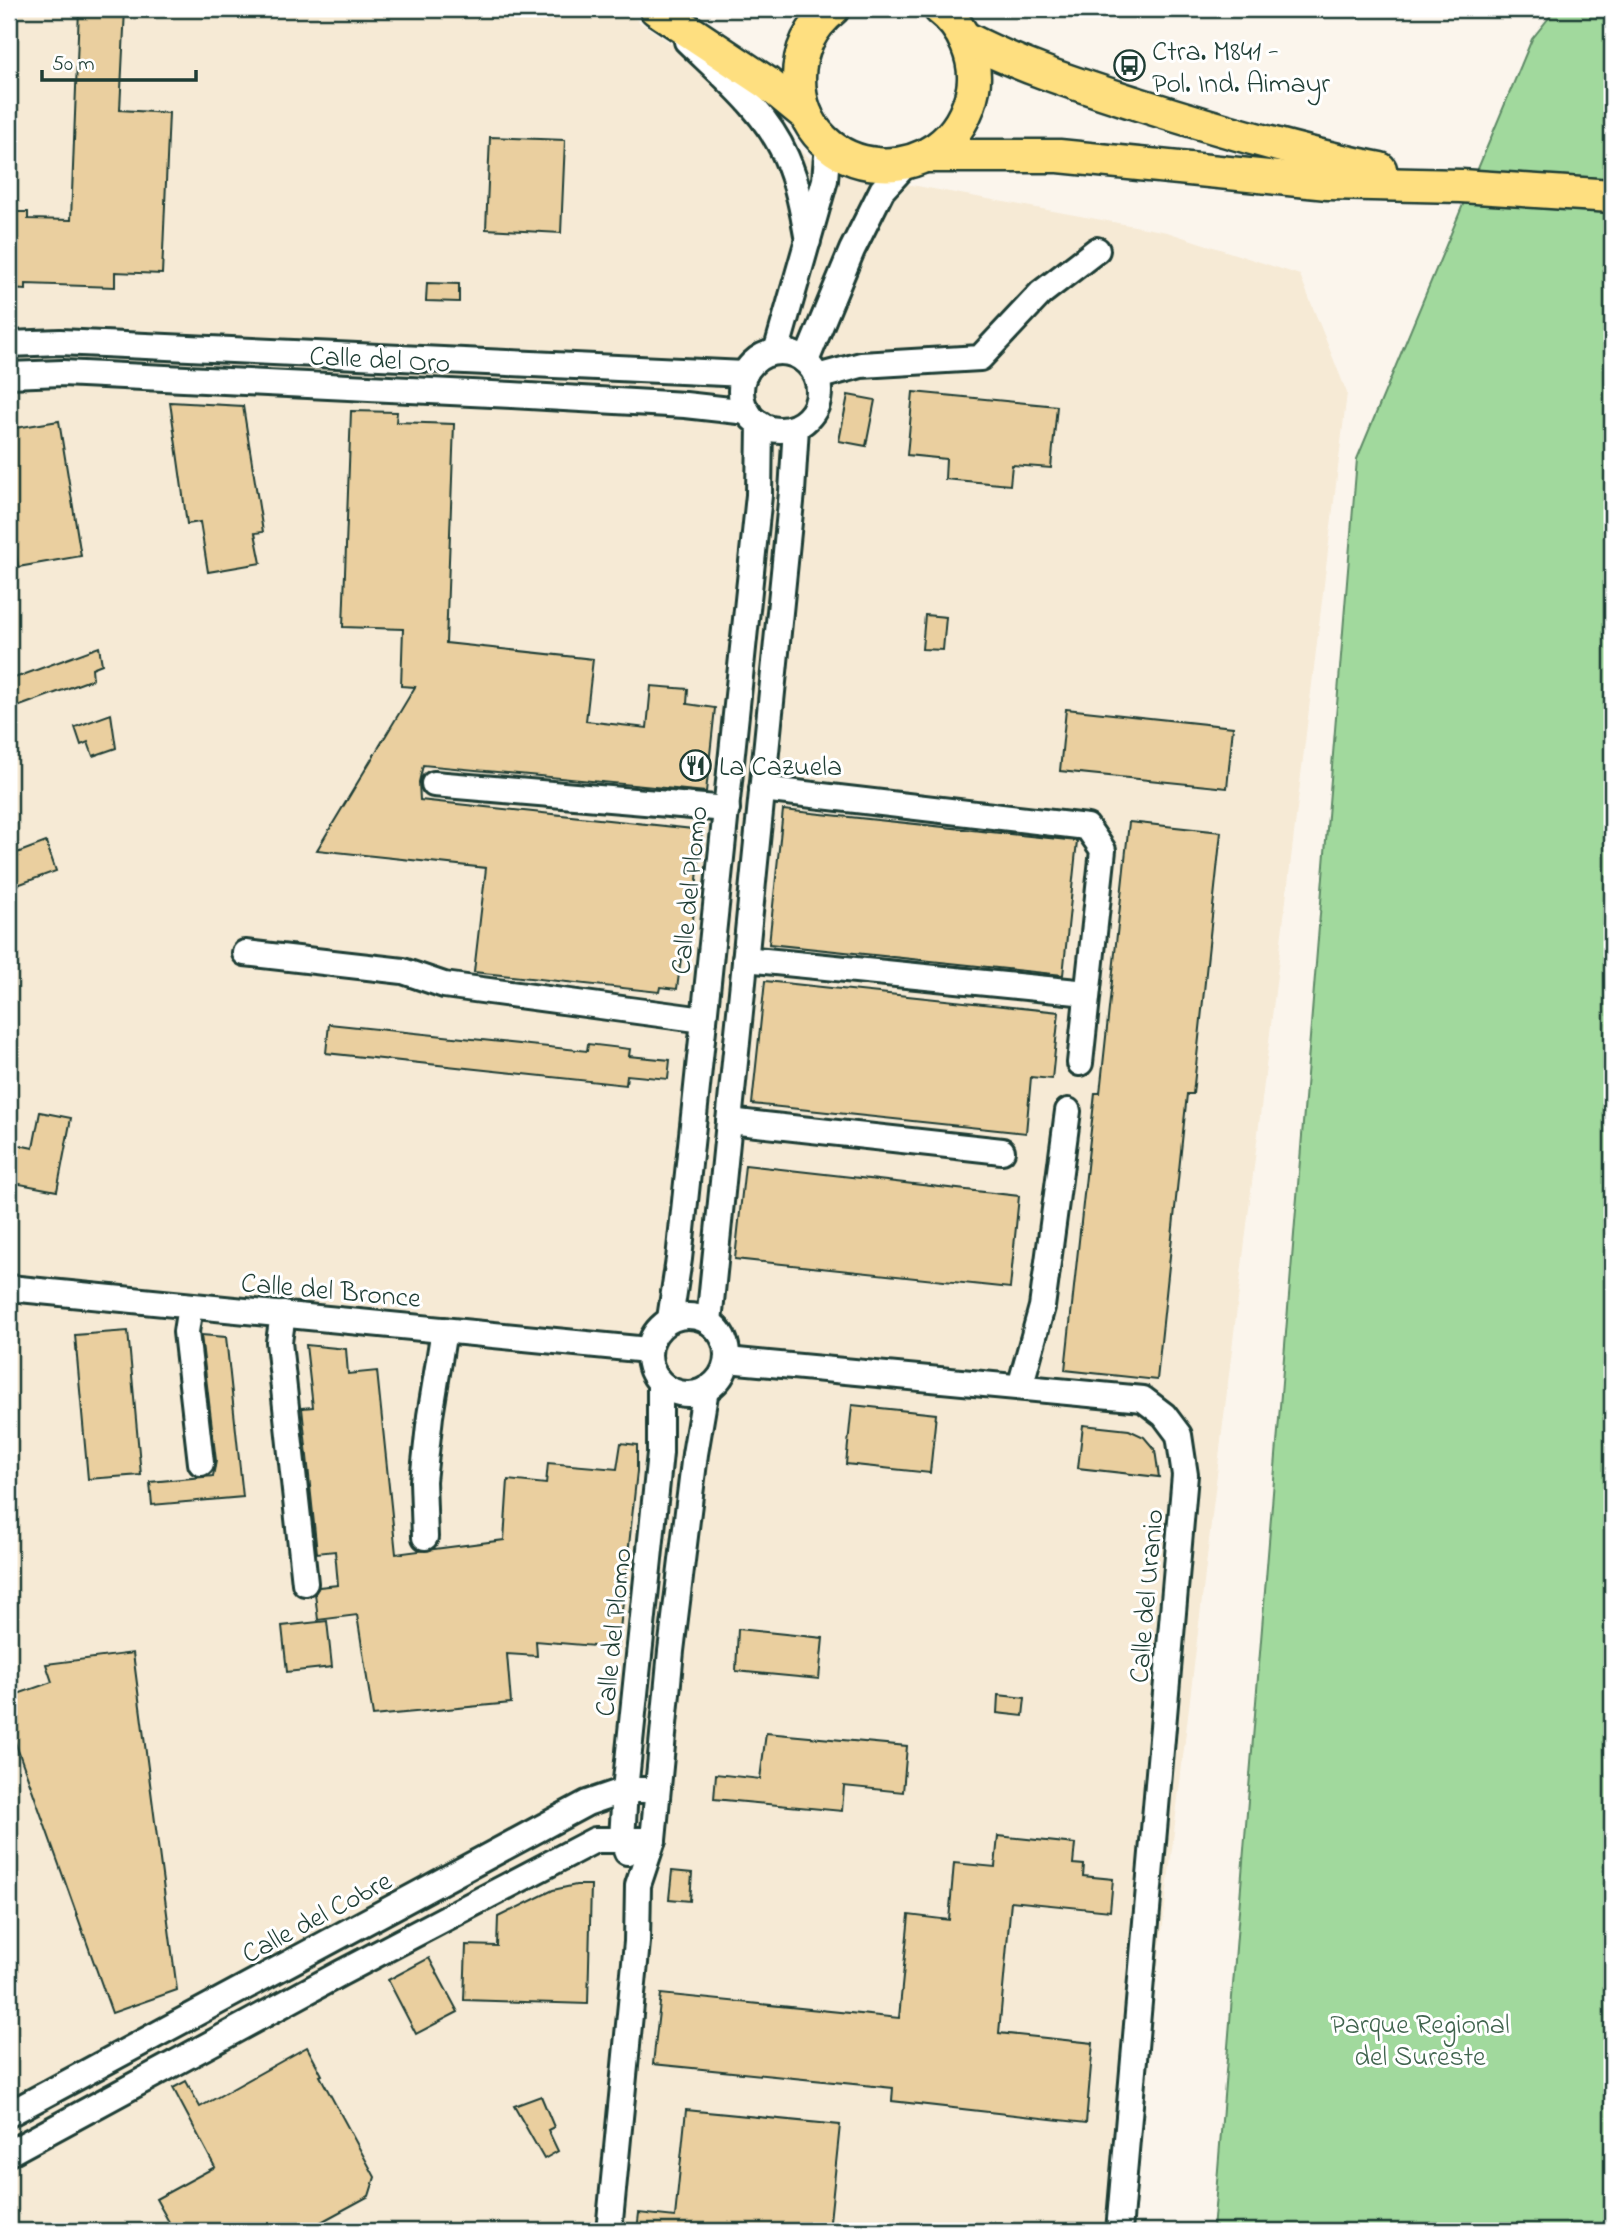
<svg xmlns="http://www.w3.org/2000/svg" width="1621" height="2240" viewBox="0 0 1621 2240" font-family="'Indie Flower',sans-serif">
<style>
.built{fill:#f6ead5}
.green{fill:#a1d99d;stroke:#608b68;stroke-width:2}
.building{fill:#eacf9f;stroke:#1f3d34;stroke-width:2}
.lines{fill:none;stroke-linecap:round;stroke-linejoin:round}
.minor-casing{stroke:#1f3d34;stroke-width:30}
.major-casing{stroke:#1f3d34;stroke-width:37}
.minor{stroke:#fff;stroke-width:24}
.major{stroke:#fedf80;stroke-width:32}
.labels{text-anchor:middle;stroke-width:6;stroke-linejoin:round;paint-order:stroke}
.poi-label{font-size:28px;fill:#1f3d34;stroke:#fff;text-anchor:start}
.street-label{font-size:28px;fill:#1f3d34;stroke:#fff}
.park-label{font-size:28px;fill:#40644e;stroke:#fff}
</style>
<rect width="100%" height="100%" fill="#fbf5ec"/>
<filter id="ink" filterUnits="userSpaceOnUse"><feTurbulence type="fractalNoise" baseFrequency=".0143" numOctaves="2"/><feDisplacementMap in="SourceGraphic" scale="14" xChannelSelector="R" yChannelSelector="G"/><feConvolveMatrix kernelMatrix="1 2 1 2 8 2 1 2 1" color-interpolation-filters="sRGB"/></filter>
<g filter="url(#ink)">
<polygon class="built" points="9,9 620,9 665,39 751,112 824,169 1167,232 1300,275 1347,393 1126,2231 9,2231"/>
<polygon class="green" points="1556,9 1612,9 1612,2231 1213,2231 1357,459 1532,39"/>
<g class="building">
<polygon points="79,9 125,9 120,110 169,113 162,274 115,272 115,287 26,284 26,290 9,289 9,212 28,212 28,219 71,220"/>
<polygon points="490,137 565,140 561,233 486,229"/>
<polygon points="427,283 459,284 459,302 426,301"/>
<polygon points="913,392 1057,406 1051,468 1012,465 1010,485 945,479 946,459 907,455"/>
<polygon points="848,395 875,400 866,446 839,441"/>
<polygon points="170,402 243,406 263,532 255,533 261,563 208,572 200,522 187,524"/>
<polygon points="351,411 397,412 396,422 454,424 446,643 593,659 586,721 647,728 651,686 688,689 687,704 715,708 706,792 423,765 419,782 420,800 702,830 689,959 681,958 677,989 660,987 659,992 474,972 486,868 317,850 415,687 401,686 403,629 343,627"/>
<polygon points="59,421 81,556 18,567 9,513 9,429"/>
<polygon points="925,615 946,617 943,650 922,649"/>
<polygon points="99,647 102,664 92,668 93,679 9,710 9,680"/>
<polygon points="1066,709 1233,727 1227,788 1060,771"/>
<polygon points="111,714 116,748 93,756 88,742 81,745 75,727"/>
<polygon points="783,810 1077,841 1063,975 769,944"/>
<polygon points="1129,822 1221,832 1193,1094 1187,1094 1157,1380 1065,1370 1095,1093 1100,1093"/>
<polygon points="46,842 56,871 9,888 9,856"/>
<polygon points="765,981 1059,1012 1052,1079 1031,1077 1026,1133 752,1104"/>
<polygon points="329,1024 587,1051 588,1044 630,1049 629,1056 670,1060 668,1079 627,1075 626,1085 326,1053"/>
<polygon points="40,1112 71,1118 57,1191 9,1182 9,1143 33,1148"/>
<polygon points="745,1165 1019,1196 1010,1288 735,1259"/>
<polygon points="128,1331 141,1475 88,1479 75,1335"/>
<polygon points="201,1335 226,1337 243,1497 152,1505 150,1482 213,1476 216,1461"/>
<polygon points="306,1345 346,1349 348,1374 377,1371 396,1554 504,1540 508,1480 546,1484 548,1463 617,1469 621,1443 637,1445 637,1471 618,1648 536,1641 537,1656 507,1654 511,1703 373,1716 357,1615 318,1620 315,1593 319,1587 338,1585 335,1551 317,1553 302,1408 313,1407"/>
<polygon points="852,1405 936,1414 930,1473 846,1464"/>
<polygon points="1083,1425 1129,1430 1144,1437 1155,1450 1159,1477 1078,1468"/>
<polygon points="327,1621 332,1667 287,1672 282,1626"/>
<polygon points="738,1629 823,1638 819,1679 736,1671"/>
<polygon points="133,1653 177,1990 112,2013 9,1725 9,1697 52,1682 46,1664"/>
<polygon points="998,1695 1025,1698 1023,1716 997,1713"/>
<polygon points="766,1733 907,1746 903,1792 844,1786 842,1811 714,1799 716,1774 760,1779"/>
<polygon points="998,1836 1075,1844 1073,1864 1084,1865 1083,1876 1113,1879 1110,1911 1011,1901 999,2033 1093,2043 1086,2123 892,2101 893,2088 653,2064 661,1994 899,2018 909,1915 949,1920 954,1863 995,1867"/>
<polygon points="672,1871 692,1873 690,1901 669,1899"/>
<polygon points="576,1885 591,1885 588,2004 464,2000 466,1945 497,1946 498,1917 553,1890"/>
<polygon points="429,1958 458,2012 416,2034 388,1980"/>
<polygon points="307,2047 322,2075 320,2076 375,2177 369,2196 321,2222 326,2231 174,2231 156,2199 215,2167 173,2088 186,2081 200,2107"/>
<polygon points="541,2096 554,2127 548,2130 558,2151 544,2159 514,2106"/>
<polygon points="686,2110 840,2125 829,2231 637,2231 639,2213 675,2217"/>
</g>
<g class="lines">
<defs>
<g id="minor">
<path d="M 687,41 C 723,76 766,111 786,157 C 798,184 803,212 808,241"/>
<polyline points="9,344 60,342 745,374"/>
<polyline points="776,352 825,180 828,144"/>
<circle cx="780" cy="391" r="39"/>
<polyline points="806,361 852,250 882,190 907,163"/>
<polyline points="9,375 62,373 512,395 685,405 748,412"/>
<polyline points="817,377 861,365 980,358 1041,293 1097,250"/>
<polyline points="434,784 727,809"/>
<polyline points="762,789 1087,827 1103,850 1080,1063"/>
<polyline points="245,953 403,971 444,985 704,1020"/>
<polyline points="745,959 1087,993"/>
<polyline points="729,1121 1002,1151"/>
<polyline points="9,1288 648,1350"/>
<polyline points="190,1306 186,1332 201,1463"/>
<polyline points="283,1314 279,1342 305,1583"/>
<circle cx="688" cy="1355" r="39"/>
<polyline points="670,1319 679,1259 759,495 760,424"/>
<polyline points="709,1322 792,492 796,427"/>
<polyline points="727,1360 1143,1399 1164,1415 1179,1435 1185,1475 1119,2231"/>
<polyline points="1020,1387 1042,1307 1068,1111"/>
<polyline points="425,1537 423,1481 430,1416 444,1330"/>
<polyline points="627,1852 622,1839 625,1790 660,1453 660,1383"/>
<polyline points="9,2114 587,1803 625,1790 657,1790"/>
<polyline points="9,2153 341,1973 595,1840 653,1840"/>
<polyline points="609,2231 637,1942 638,1885 653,1840 671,1651 695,1454 706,1389"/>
</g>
<g id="major">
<polyline points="656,9 767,83 806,115"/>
<path d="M 833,9 C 811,27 799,50 799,78 C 799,184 952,198 973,89 C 978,60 963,26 940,9"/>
<path d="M 965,38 C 1021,67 1079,85 1138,104 C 1217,129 1298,153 1380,169"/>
<polyline points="925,156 1059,156 1328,183 1461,186 1612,196"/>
</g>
</defs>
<use href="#minor" class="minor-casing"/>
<use href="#major" class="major-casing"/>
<use href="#minor" class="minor"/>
<use href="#major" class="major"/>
</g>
</g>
<defs>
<symbol id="bus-ring" viewBox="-11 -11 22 22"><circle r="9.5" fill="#fff" stroke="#1f3d34" stroke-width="1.5"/><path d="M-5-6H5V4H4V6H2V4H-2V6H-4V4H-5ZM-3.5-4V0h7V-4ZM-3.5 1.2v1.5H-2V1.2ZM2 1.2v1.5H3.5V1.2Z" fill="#1f3d34"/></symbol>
<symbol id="restaurant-ring" viewBox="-11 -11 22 22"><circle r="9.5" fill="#fff" stroke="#1f3d34" stroke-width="1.5"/><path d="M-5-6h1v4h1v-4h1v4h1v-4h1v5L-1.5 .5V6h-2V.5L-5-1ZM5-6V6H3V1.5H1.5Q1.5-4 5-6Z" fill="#1f3d34"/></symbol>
</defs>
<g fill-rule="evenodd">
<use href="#bus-ring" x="1112" y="48" width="35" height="35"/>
<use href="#restaurant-ring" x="678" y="748" width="35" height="35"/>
</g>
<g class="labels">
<g class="poi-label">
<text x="1152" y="60">Ctra. M841 -<tspan x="1152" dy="32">Pol. Ind. Aimayr</tspan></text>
<text x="719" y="775">La Cazuela</text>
</g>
<g class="street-label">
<text transform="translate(380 358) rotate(3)" y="10">Calle del Oro</text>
<text transform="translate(688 890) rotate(-84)" y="10">Calle del Plomo</text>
<text transform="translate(331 1289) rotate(5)" y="10">Calle del Bronce</text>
<text transform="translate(1145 1596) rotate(-85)" y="10">Calle del Uranio</text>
<text transform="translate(612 1632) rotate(-84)" y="10">Calle del Plomo</text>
<text transform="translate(316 1916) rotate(-28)" y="10">Calle del Cobre</text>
</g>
<g class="park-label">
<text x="1420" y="2033">Parque Regional<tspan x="1420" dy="32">del Sureste</tspan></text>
</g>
</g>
<rect width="1621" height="2240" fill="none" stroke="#fff" stroke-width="35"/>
<rect x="18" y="18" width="1586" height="2205" fill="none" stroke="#1f3d34" stroke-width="2.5" filter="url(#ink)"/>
<path d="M42 70v10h154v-10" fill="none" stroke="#1f3d34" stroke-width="3.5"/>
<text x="52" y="70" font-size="21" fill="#1f3d34" stroke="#ffffff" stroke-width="5" paint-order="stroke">50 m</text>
</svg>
